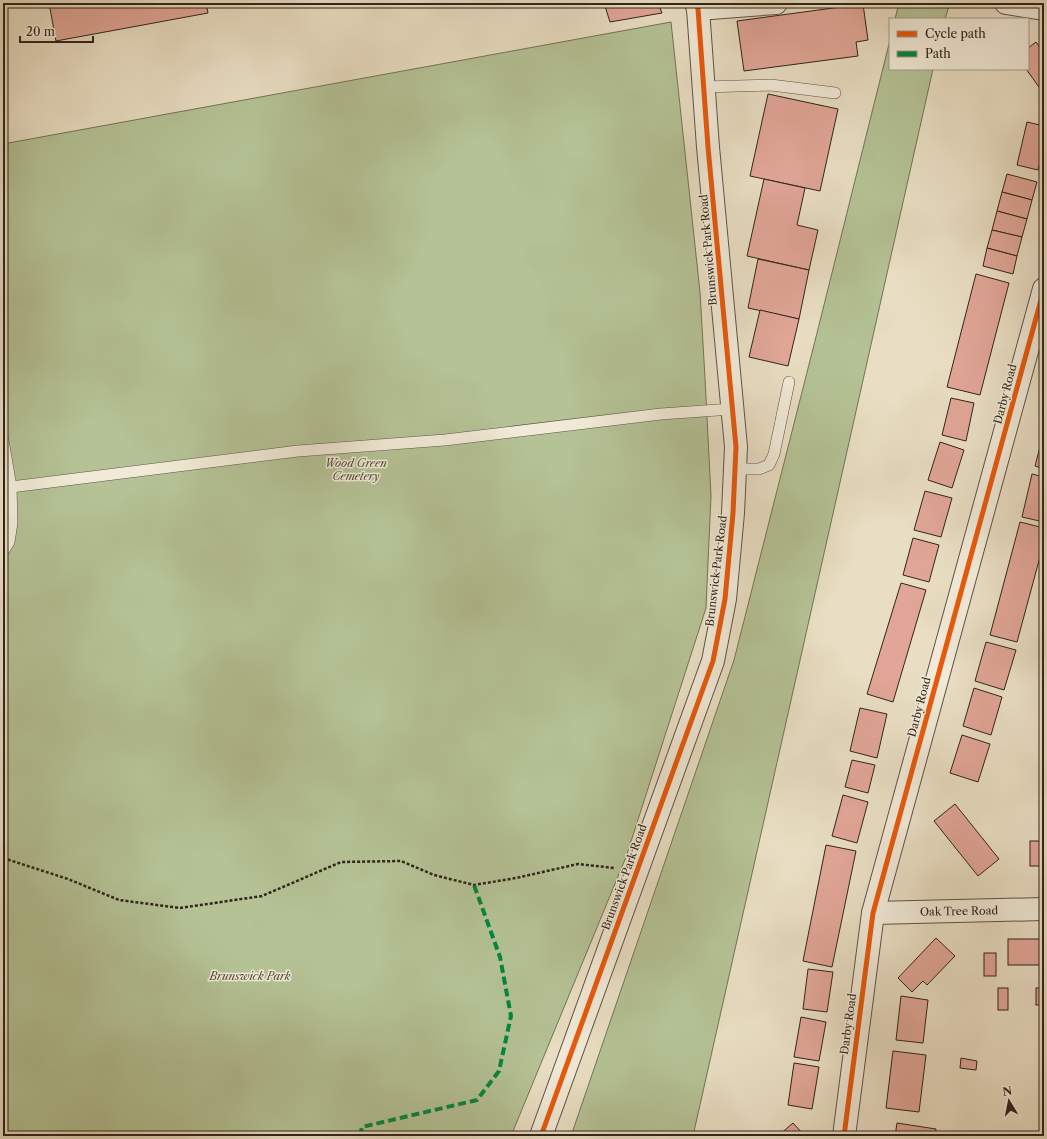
<svg xmlns="http://www.w3.org/2000/svg" width="1047" height="1139" viewBox="0 0 1047 1139" font-family="'Libre Caslon Text',serif">
<style>
.green{fill:#b4c295;stroke:#727358}
.building{fill:#e1a697;stroke:#31241b}
.lines{fill:none;stroke-linecap:round;stroke-linejoin:round}
.lane-casing{stroke:#5f5245;stroke-width:12}
.street-casing{stroke:#5f5245;stroke-width:24}
.path{stroke:#31241b;stroke-width:2.5;stroke-dasharray:3 2;stroke-linecap:butt}
.lane{stroke:#f1ead8;stroke-width:11}
.street{stroke:#f1ead8;stroke-width:22}
.quiet{stroke:#00873e;stroke-width:4;stroke-dasharray:8 4;stroke-linecap:butt}
.cycleway-casing{stroke:#f1ead8;stroke-width:8}
.cycleway{stroke:#e8590c;stroke-width:5}
.labels{text-anchor:middle;stroke-width:3;stroke-linejoin:round;paint-order:stroke}
.street-label{font-size:11px;fill:#31241b;stroke:#f1ead8}
.park-label{font-size:11px;font-style:italic;fill:#524c3a;stroke:#f1ead8}
</style>
<rect width="100%" height="100%" fill="#e9dec3"/>
<filter id="stains"><feTurbulence type="fractalNoise" baseFrequency=".005" numOctaves="4"/><feColorMatrix values="0 0 0 0 .2 0 0 0 0 .09 0 0 0 0 .02 0 0 0 .5 -.17"/></filter>
<radialGradient id="worn" r=".72"><stop offset=".6" stop-color="#630" stop-opacity="0"/><stop offset="1" stop-color="#630" stop-opacity=".3"/></radialGradient>
<g class="green">
<polygon points="899,3 950,3 945,19 895,19"/>
<polygon points="671,22 700,292 705,378 711,496 706,608 626,857 511,1136 3,1136 3,144"/>
<polygon points="890,40 890,69 933,69 693,1136 571,1136 734,660 819,325"/>
</g>
<g class="building">
<polygon points="49,3 206,3 208,13 56,41"/>
<polygon points="604,3 658,3 662,13 610,22"/>
<polygon points="863,4 868,40 856,42 858,56 744,71 737,21"/>
<polygon points="1036,42 1044,53 1044,94 1026,69 1028,69 1028,48"/>
<polygon points="768,94 838,109 820,191 750,176"/>
<polygon points="1027,122 1044,126 1044,147 1038,170 1017,165"/>
<polygon points="1007,174 1037,182 1032,200 1002,192"/>
<polygon points="764,179 805,188 797,225 818,230 809,270 747,256"/>
<polygon points="1002,192 1032,200 1027,219 997,211"/>
<polygon points="997,211 1027,219 1022,237 992,230"/>
<polygon points="992,230 1022,237 1017,256 987,248"/>
<polygon points="987,248 1017,256 1013,274 983,266"/>
<polygon points="758,259 809,270 799,319 748,308"/>
<polygon points="976,274 1009,283 980,395 947,387"/>
<polygon points="760,310 799,319 788,366 749,357"/>
<polygon points="951,398 974,403 966,441 942,435"/>
<polygon points="1044,432 1044,469 1035,466"/>
<polygon points="940,442 964,450 952,488 928,480"/>
<polygon points="1032,474 1044,477 1044,522 1022,517"/>
<polygon points="925,491 952,498 941,537 914,530"/>
<polygon points="1020,522 1044,528 1044,542 1017,642 990,635"/>
<polygon points="913,538 939,545 929,582 903,575"/>
<polygon points="901,583 926,590 893,702 867,694"/>
<polygon points="986,642 1016,650 1004,690 975,681"/>
<polygon points="974,688 1002,697 991,735 963,726"/>
<polygon points="860,708 887,714 877,758 850,751"/>
<polygon points="962,735 990,744 978,782 950,773"/>
<polygon points="852,760 875,765 868,793 845,787"/>
<polygon points="843,795 868,802 857,843 832,836"/>
<polygon points="955,804 999,859 978,876 934,821"/>
<rect x="1030" y="841" width="14" height="25"/>
<polygon points="826,845 856,851 832,967 803,961"/>
<polygon points="936,938 955,956 927,985 923,981 912,992 898,978"/>
<rect x="1008" y="939" width="36" height="26"/>
<rect x="984" y="953" width="12" height="23"/>
<polygon points="808,969 833,972 827,1012 803,1009"/>
<rect x="998" y="988" width="10" height="22"/>
<rect x="1036" y="988" width="8" height="17"/>
<polygon points="901,996 928,1000 923,1043 896,1040"/>
<polygon points="801,1017 826,1022 819,1061 794,1057"/>
<polygon points="893,1051 926,1055 919,1112 886,1108"/>
<polygon points="961,1058 977,1061 976,1070 960,1068"/>
<polygon points="794,1063 819,1067 812,1109 788,1105"/>
<polygon points="793,1123 805,1136 778,1136"/>
<polygon points="897,1123 936,1129 935,1136 895,1136"/>
</g>
<g class="lines">
<defs>
<g id="lane">
<polyline points="704,87 771,85 835,93"/>
<polyline points="3,440 11,487 298,451 445,440 661,414 732,409"/>
<polyline points="735,469 759,469 769,465 774,454 789,382"/>
<polyline points="3,552 9,542 12,523 11,487"/>
</g>
<g id="street">
<polyline points="1006,3 1044,9"/>
<polyline points="698,9 776,3"/>
<polyline points="873,913 1044,909"/>
<polyline points="541,1136 713,661 725,599 733,513 736,447 708,147 698,9 696,3"/>
<polyline points="844,1136 873,913 1044,289"/>
</g>
</defs>
<use href="#lane" class="lane-casing"/>
<use href="#street" class="street-casing"/>
<polyline class="path" points="3,858 68,879 119,900 180,908 262,896 341,862 401,861 434,875 474,885 516,878 578,864 614,868"/>
<use href="#lane" class="lane"/>
<use href="#street" class="street"/>
<polyline class="quiet" points="360,1136 362,1127 477,1100 499,1071 511,1016 500,957 474,885"/>
<defs>
<g id="cycleway">
<polyline points="541,1136 713,661 725,599 733,513 736,447 708,147 698,9 696,3"/>
<polyline points="844,1136 873,913 1044,289"/>
</g>
</defs>
<use href="#cycleway" class="cycleway-casing"/>
<use href="#cycleway" class="cycleway"/>
</g>
<g class="labels">
<g class="street-label">
<text transform="translate(708 250) rotate(-95)" y="4">Brunswick Park Road</text>
<text transform="translate(1005 394) rotate(-75)" y="4">Darby Road</text>
<text transform="translate(716 571) rotate(-83)" y="4">Brunswick Park Road</text>
<text transform="translate(919 707) rotate(-75)" y="4">Darby Road</text>
<text transform="translate(624 877) rotate(-70)" y="4">Brunswick Park Road</text>
<text transform="translate(959 911) rotate(-1)" y="4">Oak Tree Road</text>
<text transform="translate(848 1024) rotate(-82)" y="4">Darby Road</text>
</g>
<g class="park-label">
<text x="356" y="467">Wood Green<tspan x="356" dy="13">Cemetery</tspan></text>
<text x="250" y="980">Brunswick Park</text>
</g>
</g>
<rect width="1047" height="1139" fill="none" stroke="#e9dec3" stroke-width="16"/>
<rect x="4" y="4" width="1039" height="1131" fill="none" stroke="#31241b" stroke-width="2"/>
<rect x="8" y="8" width="1031" height="1123" fill="none" stroke="#31241b"/>
<rect x="889" y="18" width="140" height="52" fill="#f1ead8" stroke="#a49b8c"/>
<rect x="897" y="31" width="20" height="6" fill="#e8590c" stroke="#a49b8c"/>
<text x="925" y="38" font-size="12" fill="#31241b">Cycle path</text>
<rect x="897" y="51" width="20" height="6" fill="#00873e" stroke="#a49b8c"/>
<text x="925" y="58" font-size="12" fill="#31241b">Path</text>
<g transform="translate(1009 1101) rotate(350)" stroke="#f1ead8" stroke-width="3" paint-order="stroke">
<path d="M0-3L7 15L0 10L-7 15Z" fill="#31241b"/>
<text y="-6" font-size="11" font-weight="bold" text-anchor="middle" fill="#31241b">N</text>
</g>
<path d="M20 36v6h73v-6" fill="none" stroke="#31241b" stroke-width="2"/>
<text x="26" y="36" font-size="12" fill="#31241b" stroke="#f1ead8" stroke-width="3" paint-order="stroke">20 m</text>
<rect width="100%" height="100%" filter="url(#stains)"/>
<rect width="100%" height="100%" fill="url(#worn)"/>
</svg>
